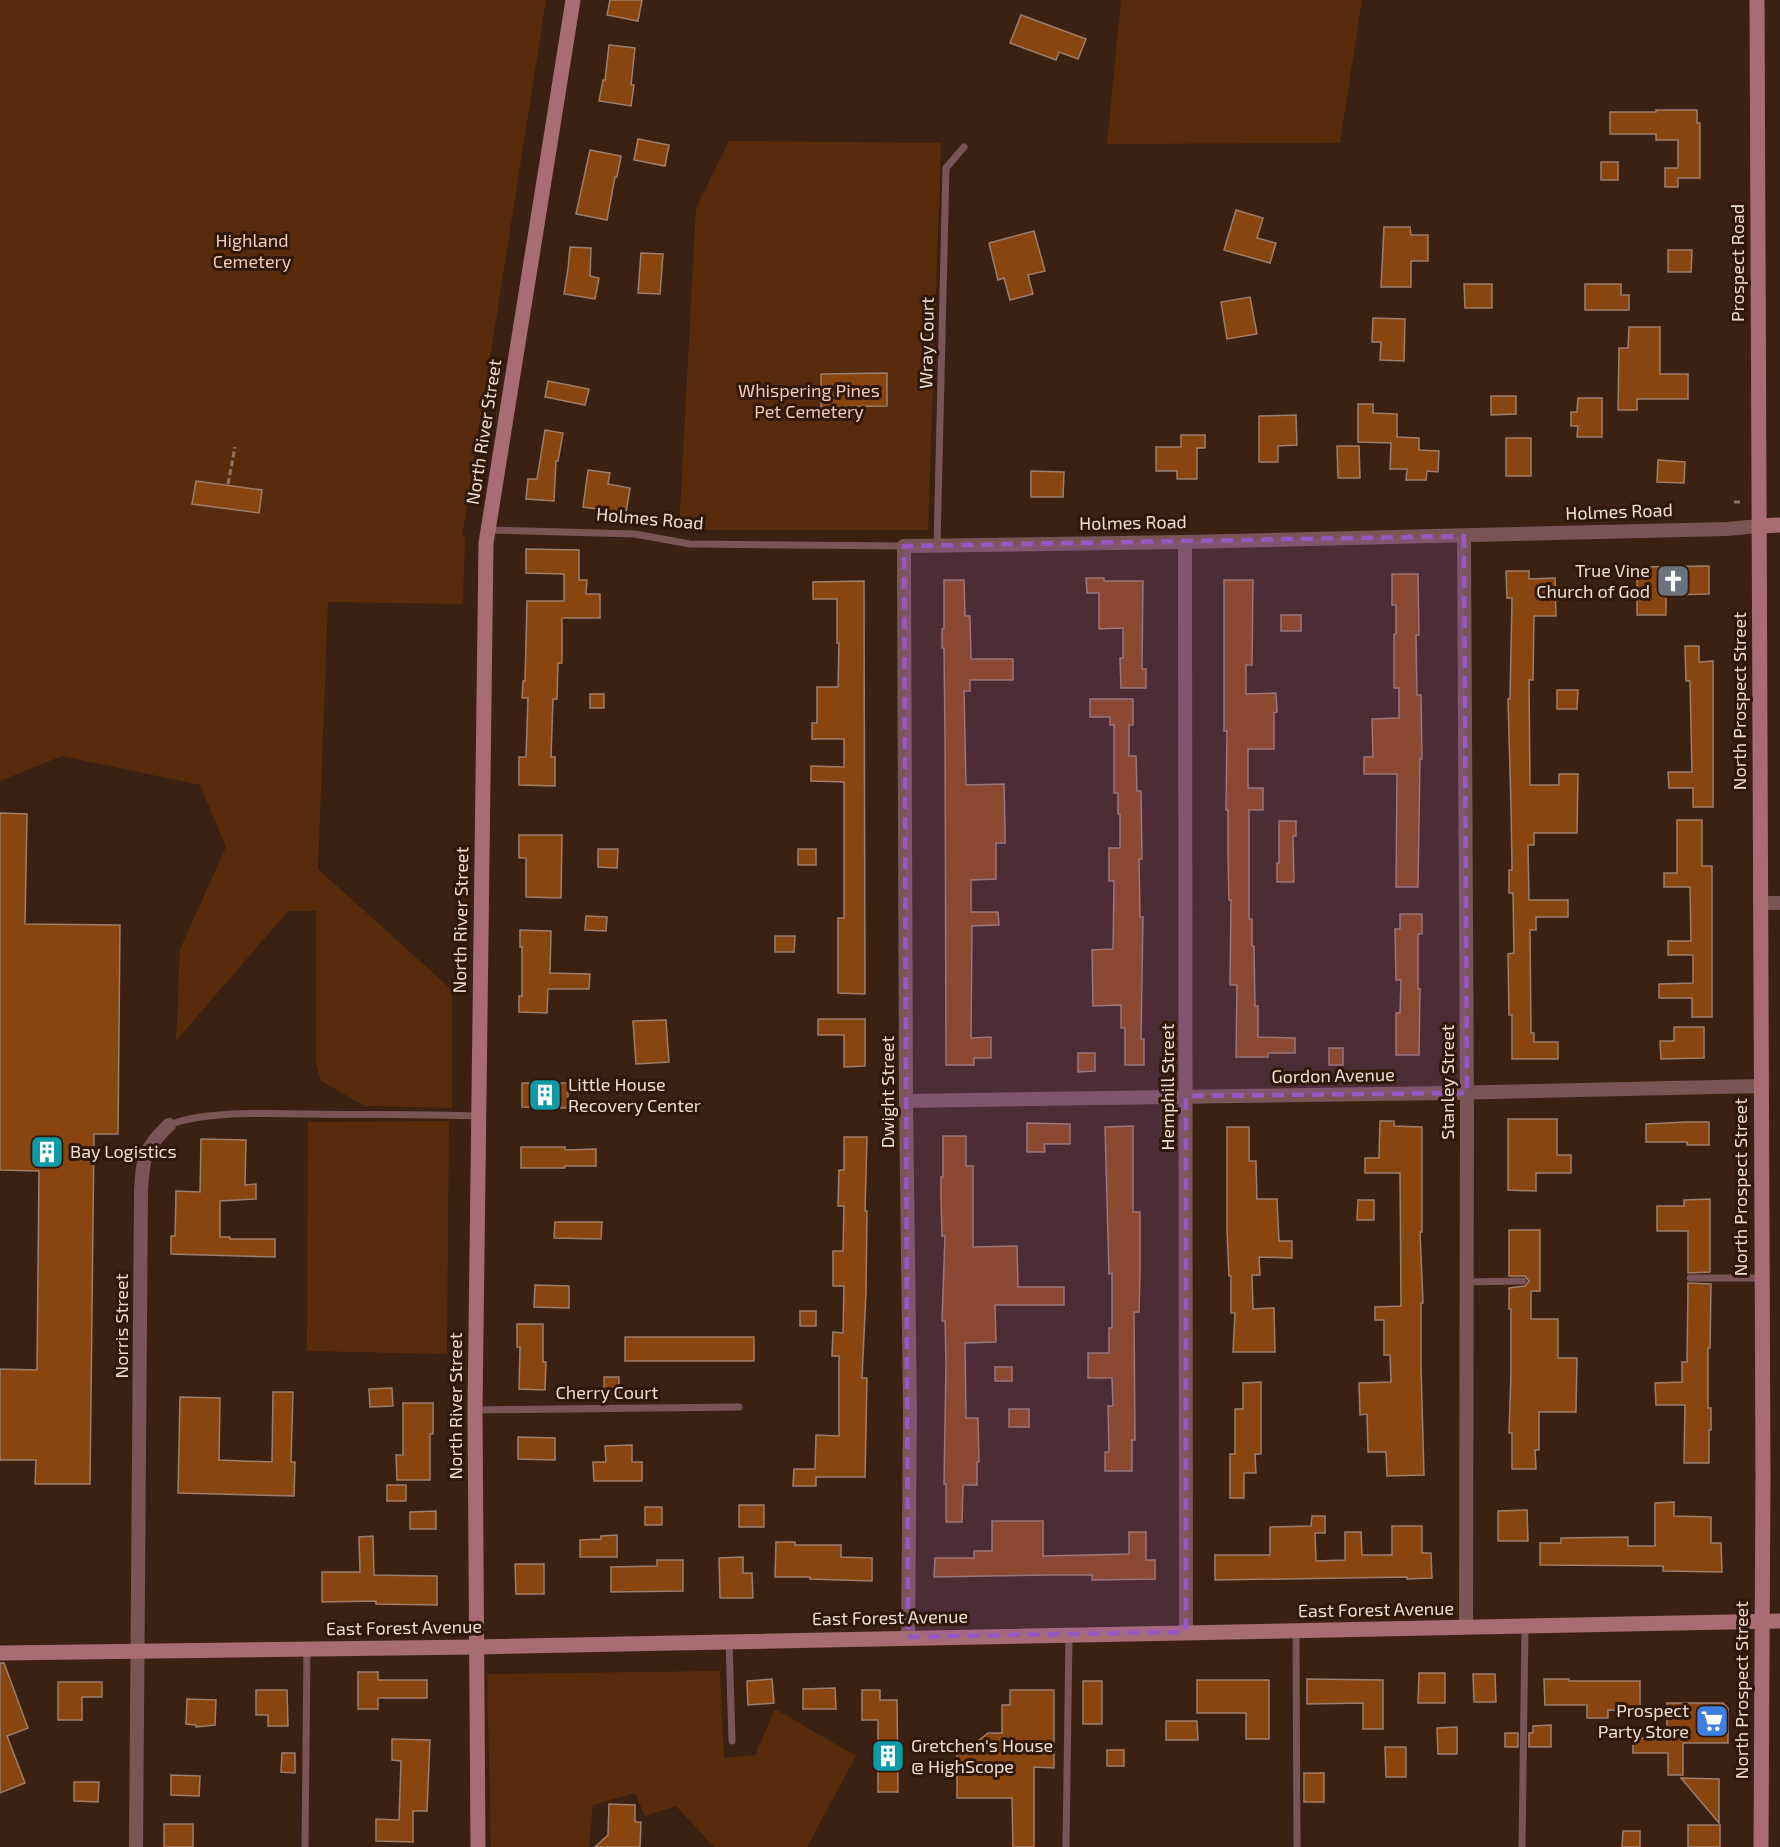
<svg xmlns="http://www.w3.org/2000/svg" width="1780" height="1847" viewBox="0 0 1780 1847" font-family="'Exo 2',sans-serif">
<style>
.green{fill:#572c0d}
.building{fill:#894510;stroke:#9c7e6c;stroke-width:1.5}
.lines{fill:none;stroke-linecap:round;stroke-linejoin:round}
.path{stroke:#8b7669;stroke-width:3;stroke-dasharray:6 3;stroke-linecap:butt}
.lane{stroke:#7a5558;stroke-width:7}
.street{stroke:#7a5558;stroke-width:14}
.secondary{stroke:#a86d72;stroke-width:15}
.marked{fill:#9858c4;fill-opacity:0.2;stroke:#9858c4;stroke-width:4.5;stroke-dasharray:12 8;stroke-linejoin:round}
.labels{text-anchor:middle;stroke-width:6;stroke-linejoin:round;paint-order:stroke}
.park-label{font-size:18px;fill:#f3cab2;stroke:#301808}
.street-label{font-size:18px;fill:#eeddd3;stroke:#301808}
.poi-label{font-size:18px;fill:#eeddd3;stroke:#301808;text-anchor:start}
</style>
<rect width="100%" height="100%" fill="#3a2112"/>
<g class="green">
<polygon points="0,0 546,0 462,537 465,537 463,604 328,602 318,869 452,990 452,1108 365,1106 321,1081 316,1064 316,911 288,911 176,1041 180,949 226,847 200,785 62,756 0,781"/>
<polygon points="1121,0 1362,0 1340,143 1107,144"/>
<polygon points="729,141 941,143 928,530 679,530 696,208"/>
<polygon points="449,1121 447,1354 307,1351 308,1122"/>
<polygon points="720,1671 724,1758 755,1755 775,1709 856,1756 807,1847 714,1847 676,1806 645,1816 635,1793 593,1805 589,1847 491,1847 487,1674"/>
</g>
<g class="building">
<polygon points="610,0 642,0 638,21 607,15"/>
<polygon points="1021,15 1086,39 1078,59 1059,52 1056,60 1010,43"/>
<polygon points="609,45 635,48 631,85 634,85 631,106 599,101 603,80 605,80"/>
<polygon points="1656,110 1697,110 1697,123 1700,123 1700,178 1678,178 1678,187 1665,187 1665,168 1678,168 1678,140 1656,140 1656,134 1610,134 1610,112 1656,112"/>
<polygon points="638,139 669,145 665,166 634,160"/>
<polygon points="590,150 621,156 617,177 615,177 607,220 576,214"/>
<rect x="1601" y="162" width="17" height="18"/>
<polygon points="1236,210 1263,218 1257,238 1276,243 1270,263 1224,250"/>
<polygon points="1384,227 1410,227 1411,235 1428,235 1428,261 1411,261 1411,287 1381,287"/>
<polygon points="1034,231 1045,271 1028,275 1033,294 1010,300 1004,278 998,280 989,243"/>
<polygon points="570,247 591,248 590,276 599,278 595,299 564,294 568,269"/>
<polygon points="1668,250 1692,250 1691,272 1668,272"/>
<polygon points="641,253 663,254 660,294 638,293"/>
<polygon points="1464,284 1492,284 1492,308 1465,308"/>
<polygon points="1585,284 1621,284 1621,295 1629,295 1629,310 1585,310"/>
<polygon points="1250,297 1257,334 1227,339 1221,302"/>
<polygon points="1373,318 1405,319 1404,361 1380,360 1381,342 1372,342"/>
<polygon points="1629,327 1660,327 1660,374 1688,374 1688,399 1637,399 1637,410 1618,410 1619,348 1628,348"/>
<polygon points="887,373 887,406 821,407 821,374"/>
<polygon points="548,381 589,389 585,405 545,397"/>
<polygon points="1491,396 1516,396 1516,414 1491,415"/>
<polygon points="1578,398 1602,398 1602,437 1577,437 1578,426 1571,426 1571,412 1577,412"/>
<polygon points="1358,404 1373,404 1373,413 1397,414 1397,437 1419,438 1419,450 1439,451 1438,472 1427,471 1426,480 1406,480 1407,469 1390,469 1391,443 1358,442"/>
<polygon points="1296,415 1297,445 1278,446 1278,462 1259,462 1259,416"/>
<polygon points="545,430 563,433 558,461 556,461 554,501 526,499 528,479 537,479"/>
<polygon points="1181,435 1205,435 1205,448 1197,448 1197,479 1177,479 1177,471 1156,471 1156,447 1181,447"/>
<rect x="1506" y="438" width="25" height="38"/>
<polygon points="1337,446 1359,446 1360,478 1338,478"/>
<polygon points="1658,460 1685,462 1684,483 1657,482"/>
<polygon points="588,470 610,473 608,484 630,488 626,513 583,507"/>
<polygon points="1031,471 1064,472 1063,497 1031,497"/>
<polygon points="196,481 262,490 259,513 192,504"/>
<polygon points="526,549 579,550 579,580 587,580 586,594 600,594 600,618 562,618 562,663 558,663 557,699 553,699 551,757 555,757 555,786 519,785 519,757 526,757 528,698 522,698 523,681 525,681 527,601 564,601 564,574 526,573"/>
<polygon points="1709,566 1709,594 1666,595 1666,615 1637,615 1637,567"/>
<polygon points="1506,571 1529,571 1529,579 1555,578 1556,616 1534,616 1533,680 1529,680 1530,785 1559,785 1559,774 1578,774 1577,833 1534,833 1534,845 1528,845 1529,900 1568,900 1568,917 1536,917 1536,930 1530,930 1531,1033 1534,1033 1534,1042 1558,1042 1558,1059 1512,1059 1512,1015 1509,1015 1508,954 1514,953 1513,893 1509,893 1509,870 1512,870 1511,806 1508,699 1510,699 1512,598 1507,598"/>
<polygon points="1392,574 1418,574 1419,635 1416,635 1417,695 1421,695 1422,759 1420,759 1418,887 1396,887 1397,774 1364,774 1364,757 1373,757 1372,719 1399,718 1399,688 1394,688 1394,634 1396,634 1396,605 1392,605"/>
<polygon points="1086,578 1104,578 1104,581 1143,581 1142,669 1146,669 1146,688 1121,688 1120,658 1123,658 1123,628 1099,629 1099,593 1087,593"/>
<polygon points="944,580 964,580 965,616 970,616 971,659 1013,659 1013,680 970,680 970,691 964,691 966,785 1004,784 1005,827 1005,843 996,843 996,879 971,880 971,912 998,912 999,925 972,926 971,1038 991,1037 991,1058 974,1058 974,1065 946,1065 945,738 944,648 942,648 942,629 944,629"/>
<polygon points="1224,580 1253,580 1252,665 1246,665 1246,694 1276,693 1277,712 1274,713 1274,749 1248,749 1248,788 1263,788 1263,810 1249,810 1249,919 1252,919 1252,946 1254,946 1255,1006 1258,1006 1258,1037 1295,1038 1295,1053 1268,1053 1268,1057 1236,1057 1237,985 1230,985 1231,900 1229,900 1228,857 1228,810 1226,810 1227,731 1224,731"/>
<polygon points="864,581 865,994 838,993 838,918 844,918 844,782 811,781 811,766 844,767 844,739 812,739 812,723 817,723 817,687 838,687 839,643 837,643 837,599 813,599 813,582"/>
<rect x="1281" y="615" width="20" height="16"/>
<polygon points="1685,646 1699,646 1699,662 1713,661 1713,807 1693,807 1693,788 1669,788 1668,772 1692,772 1690,681 1686,681"/>
<polygon points="1557,690 1578,690 1577,709 1557,709"/>
<rect x="590" y="694" width="14" height="14"/>
<polygon points="1090,699 1133,699 1133,725 1129,725 1129,756 1136,756 1137,791 1141,791 1142,859 1139,859 1140,917 1143,917 1141,1039 1144,1039 1144,1065 1125,1065 1125,1028 1121,1028 1121,1005 1093,1006 1092,950 1113,949 1114,881 1109,881 1109,848 1120,848 1120,814 1118,814 1118,793 1114,793 1114,725 1110,725 1110,717 1090,717"/>
<polygon points="0,813 27,814 25,924 120,925 118,1134 94,1134 90,1484 35,1484 36,1460 0,1460 0,1369 37,1370 39,1171 0,1170"/>
<polygon points="1677,820 1702,820 1702,866 1712,866 1712,1017 1692,1017 1692,998 1659,998 1659,984 1693,983 1693,955 1668,955 1668,941 1691,941 1690,887 1664,887 1664,873 1677,873"/>
<polygon points="1279,821 1296,821 1296,836 1293,836 1294,882 1277,882 1277,863 1279,863"/>
<polygon points="519,835 562,835 561,898 526,897 526,858 519,858"/>
<polygon points="598,849 618,849 617,868 598,867"/>
<rect x="798" y="849" width="18" height="16"/>
<polygon points="1400,914 1422,914 1422,934 1418,934 1418,989 1420,989 1419,1055 1396,1055 1396,1013 1400,1013 1401,980 1396,980 1395,929 1400,929"/>
<polygon points="586,916 607,917 606,931 585,930"/>
<polygon points="520,930 551,931 550,973 590,974 589,989 548,989 547,1013 519,1012 519,996 522,996 522,947 520,947"/>
<polygon points="775,936 795,936 794,952 775,952"/>
<polygon points="818,1019 865,1019 865,1066 844,1067 844,1035 818,1035"/>
<polygon points="666,1020 669,1062 636,1064 633,1021"/>
<polygon points="1674,1027 1704,1027 1704,1058 1661,1059 1660,1041 1674,1041"/>
<rect x="1329" y="1048" width="14" height="17"/>
<polygon points="1078,1053 1095,1053 1095,1071 1078,1072"/>
<polygon points="522,1083 568,1083 568,1108 522,1107"/>
<polygon points="1508,1119 1557,1119 1557,1155 1571,1155 1571,1173 1536,1173 1536,1191 1508,1190"/>
<polygon points="1380,1121 1394,1121 1394,1126 1422,1127 1422,1232 1420,1232 1423,1303 1421,1303 1421,1367 1424,1475 1387,1476 1386,1452 1368,1452 1367,1414 1360,1415 1359,1383 1391,1382 1390,1355 1384,1355 1384,1320 1375,1320 1375,1307 1401,1306 1400,1173 1365,1173 1365,1158 1379,1158"/>
<polygon points="1686,1122 1709,1122 1709,1145 1687,1145 1687,1142 1646,1142 1646,1124"/>
<polygon points="1027,1123 1070,1124 1070,1144 1044,1144 1045,1152 1027,1152"/>
<polygon points="1133,1126 1133,1212 1140,1212 1140,1273 1139,1312 1134,1312 1135,1440 1132,1440 1132,1471 1105,1471 1105,1452 1109,1452 1108,1406 1113,1406 1112,1378 1088,1378 1088,1353 1109,1353 1109,1328 1112,1328 1112,1273 1109,1274 1105,1127"/>
<polygon points="1227,1127 1249,1127 1249,1161 1256,1161 1257,1199 1277,1199 1279,1241 1292,1241 1292,1258 1259,1257 1260,1275 1252,1275 1253,1309 1274,1308 1275,1352 1233,1352 1235,1313 1231,1313 1231,1276 1229,1276 1227,1231"/>
<polygon points="943,1136 966,1136 966,1166 973,1166 973,1247 1017,1246 1018,1287 1064,1287 1064,1305 995,1305 996,1342 965,1343 966,1418 978,1418 979,1462 977,1462 977,1485 963,1485 962,1522 946,1522 946,1484 944,1484 946,1362 945,1321 942,1321 945,1236 942,1236 941,1196 941,1177 943,1177"/>
<polygon points="844,1137 867,1137 865,1211 867,1211 866,1292 862,1378 867,1378 865,1477 816,1477 816,1486 793,1486 794,1469 815,1469 816,1435 839,1436 839,1356 832,1356 833,1332 843,1333 844,1286 833,1286 833,1251 843,1251 844,1206 838,1206 839,1170 844,1170"/>
<polygon points="201,1139 246,1140 245,1185 256,1184 256,1199 220,1201 220,1237 230,1237 230,1239 275,1239 275,1257 171,1254 171,1236 175,1236 176,1191 200,1192"/>
<polygon points="521,1147 565,1147 565,1150 596,1149 596,1166 565,1166 565,1168 521,1168"/>
<polygon points="1710,1199 1710,1272 1688,1273 1688,1231 1657,1231 1657,1206 1684,1206 1684,1200"/>
<polygon points="1358,1200 1374,1200 1374,1220 1357,1220"/>
<polygon points="555,1222 602,1222 601,1239 554,1238"/>
<polygon points="1509,1230 1540,1230 1540,1291 1531,1291 1531,1319 1558,1319 1558,1358 1577,1358 1576,1412 1539,1412 1539,1450 1535,1450 1536,1469 1512,1469 1512,1433 1509,1433 1511,1373 1511,1309 1509,1309 1509,1288 1525,1286 1529,1281 1525,1276 1509,1276"/>
<polygon points="1688,1283 1711,1284 1710,1348 1708,1348 1708,1408 1711,1408 1711,1430 1709,1430 1709,1463 1684,1463 1685,1405 1656,1405 1655,1383 1682,1382 1682,1362 1687,1362"/>
<polygon points="535,1285 569,1286 569,1308 534,1307"/>
<rect x="800" y="1311" width="16" height="15"/>
<polygon points="517,1324 543,1324 543,1362 546,1362 545,1390 519,1389 520,1347 517,1347"/>
<rect x="625" y="1337" width="129" height="24"/>
<rect x="995" y="1367" width="17" height="14"/>
<rect x="604" y="1377" width="15" height="17"/>
<polygon points="1261,1382 1261,1454 1255,1454 1256,1473 1244,1473 1244,1498 1230,1498 1230,1454 1235,1454 1235,1409 1243,1409 1243,1383"/>
<polygon points="392,1388 393,1406 370,1407 369,1389"/>
<polygon points="273,1392 293,1392 291,1462 295,1462 294,1496 178,1493 180,1397 220,1398 219,1460 272,1462"/>
<polygon points="403,1403 433,1403 433,1434 430,1434 430,1480 397,1480 396,1455 403,1455"/>
<rect x="1009" y="1409" width="20" height="18"/>
<polygon points="518,1437 555,1438 555,1460 518,1459"/>
<polygon points="632,1445 632,1462 642,1462 642,1481 594,1481 593,1462 606,1462 605,1446"/>
<rect x="387" y="1485" width="19" height="16"/>
<polygon points="1674,1502 1674,1516 1711,1517 1711,1543 1721,1543 1722,1572 1663,1571 1663,1566 1540,1565 1540,1543 1561,1543 1561,1538 1628,1537 1628,1546 1655,1546 1655,1503"/>
<rect x="739" y="1505" width="25" height="22"/>
<rect x="645" y="1507" width="17" height="18"/>
<polygon points="1527,1510 1528,1541 1498,1541 1498,1511"/>
<polygon points="436,1511 436,1529 410,1529 410,1512"/>
<polygon points="1312,1516 1325,1516 1325,1533 1315,1533 1316,1561 1345,1560 1345,1532 1361,1532 1362,1555 1392,1555 1392,1526 1422,1526 1422,1553 1431,1553 1432,1578 1407,1579 1407,1577 1215,1580 1215,1555 1270,1555 1270,1527 1311,1526"/>
<polygon points="992,1521 1043,1521 1043,1556 1129,1554 1129,1532 1146,1532 1146,1560 1155,1560 1155,1579 1092,1580 1092,1575 1050,1575 934,1577 935,1558 974,1558 974,1551 992,1551"/>
<polygon points="617,1535 617,1557 580,1557 580,1540 601,1539 601,1536"/>
<polygon points="373,1536 374,1575 437,1576 437,1605 376,1604 376,1601 322,1602 322,1572 360,1572 359,1537"/>
<polygon points="776,1542 795,1542 795,1545 841,1545 841,1557 872,1558 872,1581 810,1579 810,1577 775,1577"/>
<polygon points="743,1557 743,1573 752,1573 753,1598 720,1598 719,1558"/>
<polygon points="657,1560 683,1560 683,1591 611,1592 611,1567 657,1566"/>
<polygon points="515,1564 544,1564 544,1594 516,1594"/>
<polygon points="0,1663 4,1663 28,1728 7,1736 25,1783 0,1793"/>
<polygon points="358,1672 378,1672 378,1680 427,1680 427,1698 378,1698 378,1709 358,1709"/>
<polygon points="1419,1673 1445,1673 1445,1703 1418,1703"/>
<polygon points="1473,1674 1495,1674 1496,1702 1474,1702"/>
<polygon points="772,1679 774,1703 748,1705 747,1681"/>
<polygon points="1307,1679 1383,1680 1383,1729 1363,1729 1363,1703 1307,1704"/>
<polygon points="1544,1679 1569,1679 1569,1681 1640,1681 1640,1711 1608,1710 1608,1718 1587,1718 1587,1705 1545,1705"/>
<polygon points="1197,1680 1269,1680 1269,1739 1246,1739 1246,1713 1197,1713"/>
<rect x="1083" y="1681" width="19" height="43"/>
<polygon points="58,1682 102,1682 102,1697 82,1697 82,1720 58,1720"/>
<polygon points="835,1688 836,1709 803,1709 803,1689"/>
<polygon points="256,1690 287,1690 288,1726 268,1726 268,1715 256,1715"/>
<polygon points="862,1690 880,1690 880,1700 897,1700 898,1792 878,1792 878,1720 862,1720"/>
<polygon points="1010,1690 1054,1690 1054,1768 1034,1767 1034,1847 1013,1847 1012,1798 957,1798 957,1754 978,1754 978,1741 988,1733 1002,1733 1002,1705 1010,1705"/>
<polygon points="187,1699 216,1700 215,1725 196,1727 196,1725 186,1724"/>
<polygon points="1667,1703 1723,1703 1728,1708 1728,1743 1683,1743 1683,1775 1668,1775 1668,1753 1633,1753 1633,1738 1667,1738"/>
<polygon points="1166,1721 1197,1721 1198,1740 1166,1740"/>
<polygon points="1551,1725 1551,1747 1529,1747 1529,1733 1533,1733 1533,1726"/>
<polygon points="1457,1727 1457,1754 1438,1754 1437,1728"/>
<rect x="1505" y="1733" width="13" height="14"/>
<polygon points="392,1739 430,1740 427,1811 413,1811 413,1842 376,1841 376,1819 399,1820 401,1761 392,1760"/>
<polygon points="1385,1747 1406,1747 1406,1777 1386,1777"/>
<rect x="1107" y="1750" width="17" height="16"/>
<polygon points="282,1753 295,1753 295,1773 281,1772"/>
<rect x="1304" y="1773" width="20" height="29"/>
<polygon points="171,1775 200,1776 199,1796 171,1795"/>
<polygon points="1681,1778 1719,1779 1719,1823"/>
<polygon points="74,1782 99,1782 98,1802 74,1801"/>
<polygon points="609,1804 635,1805 635,1822 641,1822 640,1847 595,1847 608,1835"/>
<rect x="164" y="1824" width="29" height="23"/>
<rect x="1688" y="1825" width="32" height="22"/>
<polygon points="1623,1831 1640,1831 1640,1847 1622,1847"/>
</g>
<g class="lines">
<g class="path">
<polyline points="228,484 235,447"/>
<polyline points="1734,502 1740,502"/>
<polyline points="1736,1106 1746,1106"/>
</g>
<g class="lane">
<polyline points="488,530 635,534 690,544 904,546"/>
<polyline points="937,546 946,168 964,147"/>
<path d="M 169,1125 C 206,1110 269,1114 309,1114 C 366,1115 422,1114 478,1116"/>
<polyline points="1690,1278 1761,1278"/>
<polyline points="1466,1282 1523,1281"/>
<polyline points="475,1410 739,1407"/>
<polyline points="1296,1631 1297,1847"/>
<polyline points="729,1641 732,1741"/>
<polyline points="305,1847 307,1648"/>
<polyline points="1066,1847 1069,1635"/>
<polyline points="1522,1847 1525,1627"/>
</g>
<g class="street">
<polyline points="1464,536 1467,1110 1466,1627"/>
<polyline points="1185,542 1186,1632"/>
<polyline points="1760,903 1780,903"/>
<polyline points="906,1101 1447,1093 1761,1086"/>
<polyline points="908,1637 910,1412 906,1101 904,546 1185,542 1727,529 1759,526"/>
<path d="M 136,1847 L 141,1191 C 143,1157 144,1149 169,1125"/>
</g>
<g class="secondary">
<polyline points="1757,0 1763,1476 1761,1847"/>
<polyline points="1759,526 1780,525"/>
<polyline points="0,1653 476,1647 1780,1621"/>
<polyline points="478,1847 475,1410 486,543 573,0"/>
</g>
</g>
<path class="marked" d="M 1464,536 L 1467,1093 L 1186,1096 L 1186,1632 L 908,1637 L 904,546 Z"/>
<defs>
<symbol id="church-square" viewBox="-11 -11 22 22"><rect x="-9" y="-9" width="18" height="18" rx="4" fill="#6b7280" stroke="#301808"/><path d="M-1.2-6h2.4v3.5h3.3v2.4h-3.3V6h-2.4V-.1h-3.3v-2.4h3.3Z" fill="#fff"/></symbol>
<symbol id="building-square" viewBox="-11 -11 22 22"><rect x="-9" y="-9" width="18" height="18" rx="4" fill="#0f9aa8" stroke="#301808"/><path d="M-4-6H4V6H1V3H-1V6H-4ZM-2.5-4.3h1.7v1.8h-1.7ZM.8-4.3h1.7v1.8H.8ZM-2.5-1h1.7V.8h-1.7ZM.8-1h1.7V.8H.8Z" fill="#fff"/></symbol>
<symbol id="supermarket-square" viewBox="-11 -11 22 22"><rect x="-9" y="-9" width="18" height="18" rx="4" fill="#3f7fe0" stroke="#301808"/><path d="M-6-5.5h2.5l.6 2H6L4.5 2H-2.5L-4.4-4H-6ZM-1.5 3.2a1.3 1.3 0 1 0 .1 0ZM3 3.2a1.3 1.3 0 1 0 .1 0Z" fill="#fff"/></symbol>
</defs>
<g fill-rule="evenodd">
<use href="#church-square" x="1654" y="562" width="38" height="38"/>
<use href="#building-square" x="526" y="1076" width="38" height="38"/>
<use href="#building-square" x="28" y="1133" width="38" height="38"/>
<use href="#supermarket-square" x="1693" y="1702" width="38" height="38"/>
<use href="#building-square" x="869" y="1737" width="38" height="38"/>
</g>
<g class="labels">
<g class="park-label">
<text x="252" y="247">Highland<tspan x="252" dy="21">Cemetery</tspan></text>
<text x="809" y="397">Whispering Pines<tspan x="809" dy="21">Pet Cemetery</tspan></text>
</g>
<g class="street-label">
<text transform="translate(1738 263) rotate(-90)" y="6">Prospect Road</text>
<text transform="translate(927 343) rotate(-89)" y="6">Wray Court</text>
<text transform="translate(484 432) rotate(-81)" y="6">North River Street</text>
<text transform="translate(1619 512) rotate(-2)" y="6">Holmes Road</text>
<text transform="translate(650 519) rotate(5)" y="6">Holmes Road</text>
<text transform="translate(1133 523) rotate(-1)" y="6">Holmes Road</text>
<text transform="translate(1740 701) rotate(-90)" y="6">North Prospect Street</text>
<text transform="translate(461 920) rotate(-89)" y="6">North River Street</text>
<text transform="translate(1333 1076) rotate(-1)" y="6">Gordon Avenue</text>
<text transform="translate(1448 1082) rotate(-90)" y="6">Stanley Street</text>
<text transform="translate(1168 1087) rotate(-90)" y="6">Hemphill Street</text>
<text transform="translate(888 1092) rotate(-90)" y="6">Dwight Street</text>
<text transform="translate(1741 1187) rotate(-90)" y="6">North Prospect Street</text>
<text transform="translate(122 1326) rotate(-90)" y="6">Norris Street</text>
<text x="607" y="1399">Cherry Court</text>
<text transform="translate(456 1406) rotate(-90)" y="6">North River Street</text>
<text transform="translate(1376 1610) rotate(-1)" y="6">East Forest Avenue</text>
<text transform="translate(890 1618) rotate(-1)" y="6">East Forest Avenue</text>
<text transform="translate(404 1628) rotate(-1)" y="6">East Forest Avenue</text>
<text transform="translate(1742 1690) rotate(-90)" y="6">North Prospect Street</text>
</g>
<g class="poi-label">
<text x="1650" y="577" text-anchor="end">True Vine<tspan x="1650" dy="21">Church of God</tspan></text>
<text x="568" y="1091">Little House<tspan x="568" dy="21">Recovery Center</tspan></text>
<text x="70" y="1158">Bay Logistics</text>
<text x="1689" y="1717" text-anchor="end">Prospect<tspan x="1689" dy="21">Party Store</tspan></text>
<text x="911" y="1752">Gretchen's House<tspan x="911" dy="21">@ HighScope</tspan></text>
</g>
</g>
</svg>
